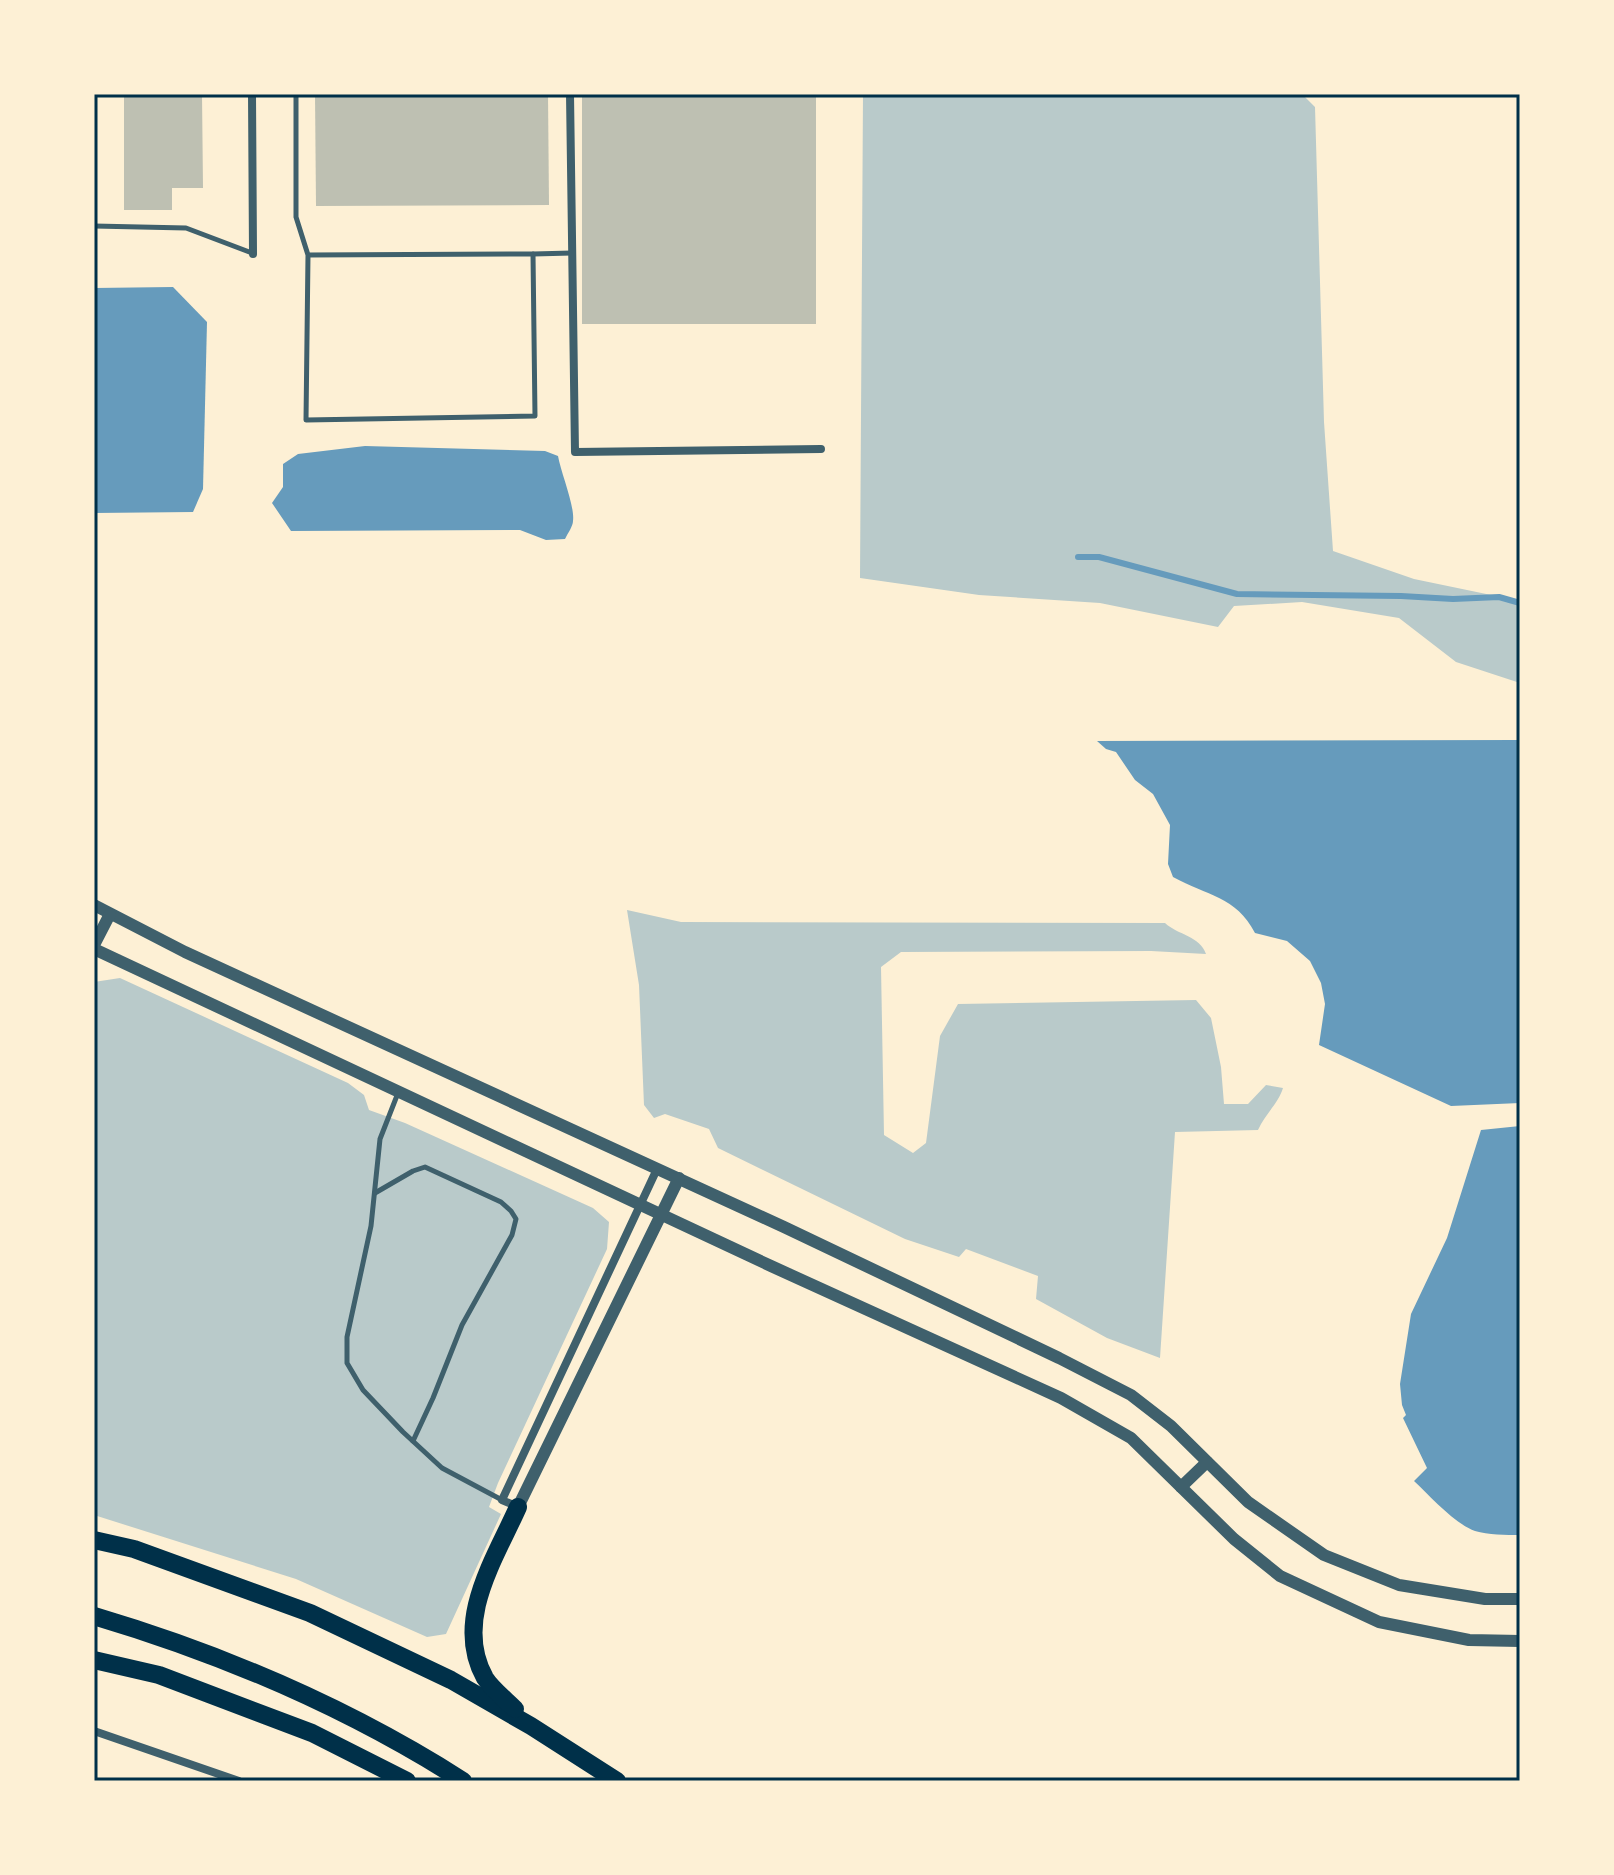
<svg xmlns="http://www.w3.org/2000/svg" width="1614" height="1875" viewBox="0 0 1614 1875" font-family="'DM Sans',sans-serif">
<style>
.green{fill:#b9caca}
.water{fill:#669bbc}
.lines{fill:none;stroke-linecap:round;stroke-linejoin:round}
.stream{stroke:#669bbc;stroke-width:6}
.building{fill:#bec0b2}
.service{stroke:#3f606c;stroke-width:5}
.minor{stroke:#3f606c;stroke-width:8}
.tertiary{stroke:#3f606c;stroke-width:12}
.motorway{stroke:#003049;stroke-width:18}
.neatline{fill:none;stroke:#003049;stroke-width:3}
</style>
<rect width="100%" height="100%" fill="#fdf0d5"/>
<g class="green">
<polygon points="863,94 1302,94 1315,107 1324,422 1333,551 1414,579 1520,601 1520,683 1456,662 1399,618 1302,602 1234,606 1218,627 1100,603 979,595 860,578"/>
<path d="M 627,910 L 681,922 L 1165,923 C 1178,935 1200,936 1206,954 L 1151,951 L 901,952 L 881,967 L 884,1135 L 913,1153 L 926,1143 L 940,1036 L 958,1004 L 1196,1000 L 1211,1018 L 1221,1067 L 1224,1104 L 1248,1104 L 1266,1085 L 1283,1088 C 1278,1104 1265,1114 1258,1130 L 1175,1132 L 1160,1358 L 1107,1338 L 1036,1299 L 1038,1276 L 966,1249 L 959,1257 L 905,1239 L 718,1148 L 709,1129 L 665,1114 L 654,1118 L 644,1105 L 639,985 Z"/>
<polygon points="120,978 348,1083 364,1095 369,1110 405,1123 593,1208 609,1222 607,1249 498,1483 489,1507 501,1514 446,1634 427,1637 296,1579 94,1515 94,982"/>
</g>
<g class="water">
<polygon points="173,287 207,322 203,489 193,512 94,513 94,288"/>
<path d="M 365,446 L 545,451 L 558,456 C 561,473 575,506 573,521 C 573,526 568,533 565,539 L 546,540 L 520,530 L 291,531 L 272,503 L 283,487 L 283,464 L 298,454 Z"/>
<path d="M 1520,740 L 1520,1103 L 1451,1106 L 1319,1045 L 1325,1004 L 1321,983 L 1310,961 L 1287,941 L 1255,933 C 1236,896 1207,896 1173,877 L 1168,864 L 1170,825 L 1153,794 L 1135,780 L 1116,752 L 1106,749 L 1097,741 Z"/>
<path d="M 1520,1126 L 1520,1535 C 1506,1535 1488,1535 1475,1531 C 1455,1524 1430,1496 1414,1481 L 1427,1468 L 1403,1418 L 1406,1415 L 1402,1405 L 1400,1384 L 1411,1314 L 1447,1238 L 1481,1130 Z"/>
</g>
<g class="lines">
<polyline class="stream" points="1078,557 1099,557 1237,594 1401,596 1453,599 1499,597 1520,603"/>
</g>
<g class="building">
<polygon points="124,94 202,94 203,188 172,188 172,210 124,210"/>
<polygon points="315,94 548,94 549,205 316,206"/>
<rect x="582" y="94" width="234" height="230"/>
</g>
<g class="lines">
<g class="service">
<polyline points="296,94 296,217 308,255 306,420 535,416 533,254 308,255"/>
<polyline points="94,226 186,228 252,253"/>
<polyline points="533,254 572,253"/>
<polyline points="398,1093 380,1139 371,1226 347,1337 347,1363 363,1390 403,1432 442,1468 502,1500"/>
<polyline points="375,1193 413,1171 425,1167 501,1202 511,1211 516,1219 512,1235 462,1325 433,1398 413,1441"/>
</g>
<g class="minor">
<polyline points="252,94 253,254"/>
<polyline points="570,94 575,452 821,449"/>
<polyline points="518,1507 502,1500 657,1169"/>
<polyline points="94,1731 239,1781"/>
</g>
<g class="tertiary">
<polyline points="94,905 185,952 784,1227 1059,1358 1131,1395 1171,1426 1248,1502 1324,1555 1399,1585 1485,1599 1520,1599"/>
<polyline points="94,945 110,914"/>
<polyline points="94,949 771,1266 1061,1398 1131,1438 1234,1539 1280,1576 1379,1622 1469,1640 1520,1641"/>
<polyline points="1181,1487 1207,1462"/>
<polyline points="518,1507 679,1178"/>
</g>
<g class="motorway">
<polyline points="94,1540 134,1549 310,1613 451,1680 531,1726 617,1781"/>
<path d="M 94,1616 C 222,1654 350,1709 463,1781"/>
<polyline points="94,1660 159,1675 312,1733 407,1781"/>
<path d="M 515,1709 C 506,1700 492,1689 485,1678 C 453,1621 495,1559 518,1507"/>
</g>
</g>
<rect width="1614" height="1875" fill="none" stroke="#fdf0d5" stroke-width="192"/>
<rect x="96" y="96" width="1422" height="1683" class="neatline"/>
</svg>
